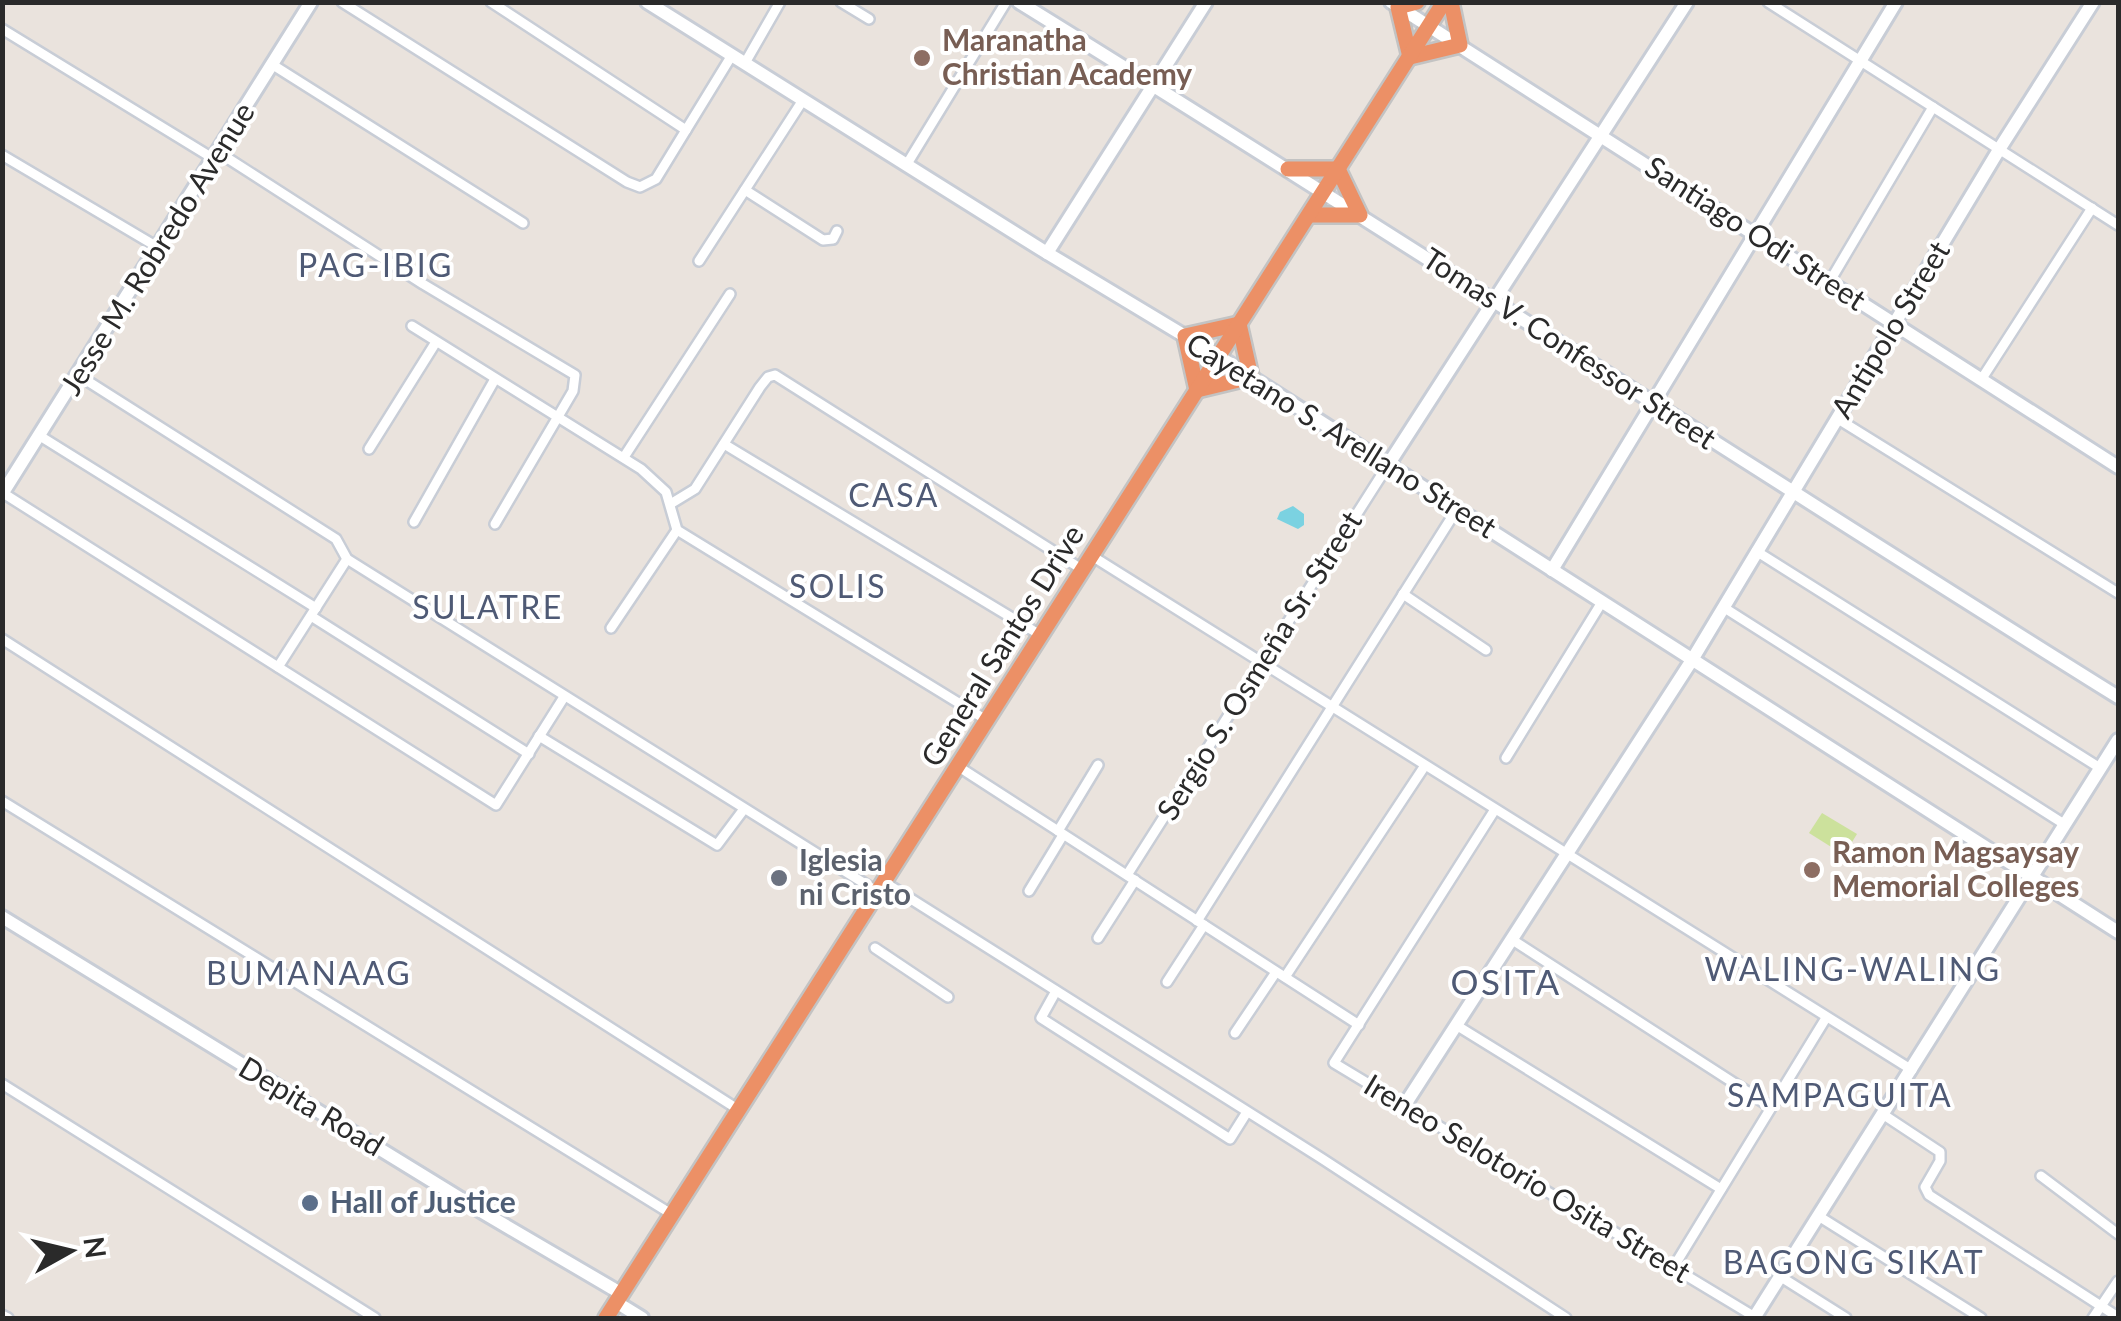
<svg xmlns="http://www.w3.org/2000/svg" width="2121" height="1321" viewBox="0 0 2121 1321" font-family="Lato,sans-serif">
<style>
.pitch{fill:#cce19c}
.water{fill:#7bd2e1}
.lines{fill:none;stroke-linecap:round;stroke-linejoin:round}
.street-casing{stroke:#c8cdd6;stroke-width:14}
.secondary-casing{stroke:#c8cdd6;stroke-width:18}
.highway-casing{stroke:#c3c3c3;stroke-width:20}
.street{stroke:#fff;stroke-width:9}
.secondary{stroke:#fff;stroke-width:12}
.highway{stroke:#ec9066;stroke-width:15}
.education-dot{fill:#8d6e63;stroke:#fff;stroke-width:4}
.worship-dot{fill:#6b7280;stroke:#fff;stroke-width:4}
.service-dot{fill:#5c6f8a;stroke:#fff;stroke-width:4}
.labels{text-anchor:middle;stroke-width:8;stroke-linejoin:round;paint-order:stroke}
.education-label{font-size:30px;font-weight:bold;fill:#785e54;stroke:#fff;text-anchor:start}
.street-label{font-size:30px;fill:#2a2a2a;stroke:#fff}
.worship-label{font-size:30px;font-weight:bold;fill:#5b616d;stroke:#fff;text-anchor:start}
.service-label{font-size:30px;font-weight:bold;fill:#4e5e75;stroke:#fff;text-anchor:start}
.neighbourhood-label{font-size:32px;letter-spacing:2.5px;fill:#4f5a75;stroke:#fff}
.quarter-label{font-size:35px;letter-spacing:2.5px;fill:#4f5a75;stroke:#fff}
</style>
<rect width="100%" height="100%" fill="#eae3dd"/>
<polygon class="pitch" points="1822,813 1857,834 1844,855 1809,833"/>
<polygon class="water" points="1293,506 1304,514 1304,525 1298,529 1277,519 1280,512"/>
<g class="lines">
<defs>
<g id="street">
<polyline points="342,2 627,182 640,187 656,179 732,55"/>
<polyline points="491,2 686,130"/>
<polyline points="841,2 869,19"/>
<polyline points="1768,2 2118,225"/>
<polyline points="2,29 214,159"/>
<polyline points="745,63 780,2"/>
<polyline points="273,65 523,223"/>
<polyline points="218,152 423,284 575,375 573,391 495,524"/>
<polyline points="2,155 159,248"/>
<polyline points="907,164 1006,2"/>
<polyline points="745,190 823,240 833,239 837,231"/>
<polyline points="699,261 803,100"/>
<polyline points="1830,281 1933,107"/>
<polyline points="412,326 641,469 666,492 677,530 988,721"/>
<polyline points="78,375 336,539 347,559 878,892"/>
<polyline points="1981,380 2092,208"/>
<polyline points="1838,419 2118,593"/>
<polyline points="40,436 316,608"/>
<polyline points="724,444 1042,636"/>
<polyline points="369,449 436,342"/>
<polyline points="624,457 730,294"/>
<polyline points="3,493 496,805 564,697"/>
<polyline points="672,503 695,489 760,387 768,377 775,375 1083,570"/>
<polyline points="414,522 495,379"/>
<polyline points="1756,551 2100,768"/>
<polyline points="1092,556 1912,1070"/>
<polyline points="1403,594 1486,650"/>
<polyline points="1723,607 2064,824"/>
<polyline points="311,616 529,754"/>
<polyline points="611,628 677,530"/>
<polyline points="2,639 739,1110"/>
<polyline points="278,667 347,559"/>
<polyline points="539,736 717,845 744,809"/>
<polyline points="1506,758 1602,602"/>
<polyline points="959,767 1359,1025"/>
<polyline points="2,801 673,1215"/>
<polyline points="1494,811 1334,1063 1755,1317"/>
<polyline points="1058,831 1098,765"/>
<polyline points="1127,875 1388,465"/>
<polyline points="884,882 1321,1158 1566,1318"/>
<polyline points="1029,891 1063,835"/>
<polyline points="1197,921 1457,509"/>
<polyline points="1098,938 1135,880"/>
<polyline points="1511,939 1771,1107"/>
<polyline points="875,948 948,997"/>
<polyline points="1285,977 1424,767"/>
<polyline points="1167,982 1204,925"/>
<polyline points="1056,991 1041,1018 1230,1139 1247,1112"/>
<polyline points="1456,1025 1721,1189"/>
<polyline points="1235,1033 1276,972"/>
<polyline points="2,1084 375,1318"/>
<polyline points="1884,1115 1940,1152 1940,1161 1925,1187 1929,1195 2118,1317"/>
<polyline points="2041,1176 2118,1234"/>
<polyline points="1820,1217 1981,1318"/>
<polyline points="1673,1268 1826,1018"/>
<polyline points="1781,1277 1846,1318"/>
<polyline points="2,1315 8,1318"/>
<polyline points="2093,1318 2118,1281"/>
</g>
<g id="secondary">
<polyline points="647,2 1047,253 1218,356 2118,932"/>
<path d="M 1019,2 C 1388,230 1751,468 2118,697"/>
<polyline points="1391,2 2118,467"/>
<polyline points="1047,253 1206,2"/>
<polyline points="1388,465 1687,2"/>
<polyline points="2,494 311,2"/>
<polyline points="1552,570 1896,2"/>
<polyline points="2,917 484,1213 622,1294"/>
<polyline points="1404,1106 1692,660 2000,148 2093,2"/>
<polyline points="616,1302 642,1318"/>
<polyline points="1754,1318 2118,740"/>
</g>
<g id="highway">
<polyline points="1410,57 1460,45 1451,2"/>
<polyline points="1410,57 1398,7 1417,2"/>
<polyline points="1288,169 1338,169 1360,215 1309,215"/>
<polyline points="1197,390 1185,336 1239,324"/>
<polyline points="1197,390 1251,377 1239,324"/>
<polyline points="606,1318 1444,2"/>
</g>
</defs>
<use href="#street" class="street-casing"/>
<use href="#secondary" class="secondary-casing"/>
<use href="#highway" class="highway-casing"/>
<use href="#street" class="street"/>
<use href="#secondary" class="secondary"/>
<use href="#highway" class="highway"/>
</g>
<g class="education-dot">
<circle cx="922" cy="58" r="10"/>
<circle cx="1812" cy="870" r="10"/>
</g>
<circle class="worship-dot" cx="779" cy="878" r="10"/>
<circle class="service-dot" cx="310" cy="1203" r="10"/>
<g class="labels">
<g class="education-label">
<text x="942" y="51">Maranatha<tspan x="942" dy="34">Christian Academy</tspan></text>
<text x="1832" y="863">Ramon Magsaysay<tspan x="1832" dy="34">Memorial Colleges</tspan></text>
</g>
<g class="street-label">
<text transform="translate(1755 234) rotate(33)" y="10">Santiago Odi Street</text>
<text transform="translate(158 249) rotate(-58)" y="10">Jesse M. Robredo Avenue</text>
<text transform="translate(1891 330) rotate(-59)" y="10">Antipolo Street</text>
<text transform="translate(1569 349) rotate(33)" y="10">Tomas V. Confessor Street</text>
<text transform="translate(1341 436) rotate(32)" y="10">Cayetano S. Arellano Street</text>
<text transform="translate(1003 646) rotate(-58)" y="10">General Santos Drive</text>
<text transform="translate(1260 666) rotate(-58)" y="10">Sergio S. Osmeña Sr. Street</text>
<text transform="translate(311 1107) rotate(31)" y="10">Depita Road</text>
<text transform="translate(1527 1179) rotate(31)" y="10">Ireneo Selotorio Osita Street</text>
</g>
<g class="worship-label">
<text x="799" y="871">Iglesia<tspan x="799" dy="34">ni Cristo</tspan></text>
</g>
<g class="service-label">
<text x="330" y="1213">Hall of Justice</text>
</g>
<g class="neighbourhood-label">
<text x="376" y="277">PAG-IBIG</text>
<text x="894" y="507">CASA</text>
<text x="838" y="598">SOLIS</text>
<text x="488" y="619">SULATRE</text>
<text x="1853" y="981">WALING-WALING</text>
<text x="309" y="985">BUMANAAG</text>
<text x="1840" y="1107">SAMPAGUITA</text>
<text x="1854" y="1274">BAGONG SIKAT</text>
</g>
<g class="quarter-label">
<text x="1506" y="995">OSITA</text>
</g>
</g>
<rect width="2121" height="1321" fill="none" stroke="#2a2a2a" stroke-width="10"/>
<g transform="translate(70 1251) rotate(82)" stroke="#ffffff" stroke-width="8" paint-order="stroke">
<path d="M0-8L18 38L0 25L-18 38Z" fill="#2a2a2a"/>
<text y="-15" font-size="28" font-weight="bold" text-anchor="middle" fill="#2a2a2a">N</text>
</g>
</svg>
